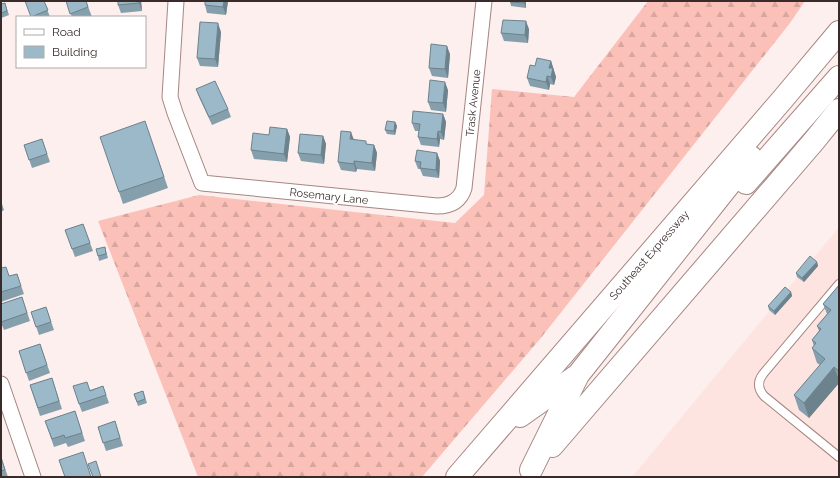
<svg xmlns="http://www.w3.org/2000/svg" width="840" height="478" viewBox="0 0 840 478" font-family="Raleway,sans-serif">
<style>
.built{fill:#fee4e0}
.forest{fill:url(#forest-firs)}
.lines{fill:none;stroke-linecap:round;stroke-linejoin:round}
.lane-casing{stroke:#a58682;stroke-width:10}
.street-casing{stroke:#a58682;stroke-width:17}
.highway-casing{stroke:#a58682;stroke-width:24}
.lane{stroke:#fff;stroke-width:8}
.street{stroke:#fff;stroke-width:15}
.highway{stroke:#fff;stroke-width:22}
.wall{fill:#859fac}
.shaded-wall{fill:#6c828c}
.building{fill:#9bb9c8;stroke:#6c828c}
.labels{text-anchor:middle;stroke-width:4;stroke-linejoin:round;paint-order:stroke}
.street-label{font-size:11px;fill:#382b29;stroke:#fff}
</style>
<defs>
<pattern id="forest-firs" width="22" height="20" patternUnits="userSpaceOnUse"><rect width="22" height="20" fill="#fbc1b9"/><path d="M5 1l3.5 6h-7zM16 11l3.5 6h-7z" fill="#d8a69f"/></pattern>
</defs>
<rect width="100%" height="100%" fill="#fdefed"/>
<polygon class="built" points="839,227 839,477 632,477"/>
<polygon class="forest" points="648,1 805,1 790,23 540,339 422,477 198,477 98,221 199,195 455,223 484,195 492,89 574,97"/>
<g class="lines">
<defs>
<path id="lane" d="M 839,284 L 763,374 C 757,382 758,389 764,396 L 839,457"/>
<g id="street">
<path d="M 176,1 L 170,97 L 175,113 L 202,183 L 437,206 C 450,206 460,201 464,188 L 484,1"/>
<polyline points="1,384 33,477"/>
</g>
<g id="highway">
<polyline points="746,183 839,77"/>
<polyline points="520,416 575,377"/>
<polyline points="552,446 814,141 839,110"/>
<polyline points="531,470 578,375 751,157"/>
<polyline points="457,477 782,100 839,32"/>
</g>
</defs>
<use href="#lane" class="lane-casing"/>
<use href="#street" class="street-casing"/>
<use href="#highway" class="highway-casing"/>
<use href="#lane" class="lane"/>
<use href="#street" class="street"/>
<use href="#highway" class="highway"/>
</g>
<g class="wall">
<polygon points="44,1 50,17 31,17"/>
<polygon points="66,1 86,1 92,17 72,17"/>
<polygon points="113,1 141,1 142,11 121,13 118,5 118,1 114,2"/>
<polygon points="228,1 226,15 207,13 205,5"/>
<polygon points="510,1 526,1 526,8 511,6"/>
<polygon points="5,3 9,15 1,18 1,4"/>
<polygon points="529,29 528,43 504,41 501,33"/>
<polygon points="221,32 218,67 200,66 197,58"/>
<polygon points="450,54 448,78 432,76 429,68"/>
<polygon points="551,61 556,77 554,85 550,84 549,90 530,86 527,78 535,66"/>
<polygon points="196,89 228,109 231,117 212,125 199,97"/>
<polygon points="448,90 446,112 431,110 428,102"/>
<polygon points="443,114 446,122 444,140 440,139 439,147 421,145 418,137 419,131 415,131 412,123"/>
<polygon points="395,122 397,126 395,135 387,134 385,130"/>
<polygon points="287,129 290,137 287,162 254,159 251,150 269,135"/>
<polygon points="149,133 168,188 123,204 119,192"/>
<polygon points="323,136 326,144 324,164 301,161 298,153"/>
<polygon points="42,139 50,162 32,168 24,145"/>
<polygon points="354,140 367,144 374,145 377,153 375,171 357,169 356,172 341,170 338,162"/>
<polygon points="437,153 440,161 439,178 423,176 420,169 418,169 415,161"/>
<polygon points="1,201 4,210 1,212"/>
<polygon points="83,224 93,251 75,257 65,230"/>
<polygon points="105,247 108,258 99,261 98,256"/>
<polygon points="817,262 818,266 804,282 797,277 796,273"/>
<polygon points="1,268 9,276 17,274 24,294 1,302"/>
<polygon points="839,285 839,383 809,418 799,410 794,395 820,365 817,363 812,348 814,346 812,340 819,331 817,326 827,314 823,304"/>
<polygon points="791,292 792,296 775,315 769,310 768,306"/>
<polygon points="22,297 30,321 4,330 1,323 1,304"/>
<polygon points="46,307 54,330 39,335 31,312"/>
<polygon points="40,344 50,373 29,381 19,351"/>
<polygon points="52,378 62,409 40,416 30,385"/>
<polygon points="103,386 109,403 82,412 79,404 90,390"/>
<polygon points="143,391 147,403 138,406 134,394"/>
<polygon points="75,411 85,441 68,447 66,443 54,447 45,421"/>
<polygon points="115,421 123,446 106,451 98,427"/>
<polygon points="1,457 8,477 1,477"/>
</g>
<g class="shaded-wall">
<polygon points="139,1 141,1 142,11 139,3"/>
<polygon points="224,1 228,1 226,15 223,7"/>
<polygon points="524,1 526,1 526,8 524,3"/>
<polygon points="526,21 529,29 528,43 525,35"/>
<polygon points="218,23 221,32 218,67 215,59"/>
<polygon points="447,46 450,54 448,78 445,69"/>
<polygon points="551,61 556,77 554,85 551,77 549,68"/>
<polygon points="547,76 550,84 549,90 546,82"/>
<polygon points="445,82 448,90 446,112 443,103"/>
<polygon points="443,114 446,122 444,140 441,132"/>
<polygon points="395,122 397,126 395,135 394,131"/>
<polygon points="287,129 290,137 287,162 284,154"/>
<polygon points="438,131 440,139 439,147 437,139"/>
<polygon points="351,132 354,140 350,139"/>
<polygon points="323,136 326,144 324,164 321,155"/>
<polygon points="374,145 377,153 375,171 372,163"/>
<polygon points="437,153 440,161 439,178 436,170"/>
<polygon points="354,161 357,169 356,172 354,164"/>
<polygon points="817,262 818,266 804,282 802,278"/>
<polygon points="791,292 792,296 775,315 774,311"/>
<polygon points="834,367 839,380 839,383 809,418 804,403"/>
</g>
<g class="building">
<polygon points="25,1 44,1 48,10 31,17"/>
<polygon points="66,1 86,1 88,7 70,14"/>
<polygon points="118,1 139,1 139,3 118,5"/>
<polygon points="205,1 224,1 223,7 205,5"/>
<polygon points="510,1 524,1 524,3 510,2"/>
<polygon points="5,3 7,11 1,13 1,4"/>
<polygon points="503,20 526,21 525,35 501,33"/>
<polygon points="200,22 218,23 215,59 197,58"/>
<polygon points="431,44 447,46 445,69 429,68"/>
<polygon points="537,58 551,61 549,68 553,68 551,77 547,76 546,82 527,78 530,65 535,66"/>
<polygon points="430,80 445,82 443,103 428,102"/>
<polygon points="215,81 228,109 209,117 196,89"/>
<polygon points="413,111 443,114 441,132 438,131 437,139 418,137 420,124 412,123"/>
<polygon points="145,121 164,177 119,192 100,137"/>
<polygon points="387,121 395,122 394,131 385,130"/>
<polygon points="270,127 287,129 284,154 251,150 253,133 269,135"/>
<polygon points="341,131 351,132 350,139 366,141 366,144 374,145 372,163 354,161 354,164 338,162"/>
<polygon points="300,134 323,136 321,155 298,153"/>
<polygon points="42,139 47,154 29,160 24,145"/>
<polygon points="417,150 437,153 436,170 420,168 421,162 415,161"/>
<polygon points="83,224 90,243 72,249 65,230"/>
<polygon points="105,247 106,254 98,256 96,249"/>
<polygon points="810,256 817,262 802,278 796,273"/>
<polygon points="6,267 9,276 17,274 21,286 1,292 1,268"/>
<polygon points="839,285 839,371 834,367 804,403 794,395 825,359 812,348 816,343 812,340 821,329 817,326 831,310 823,304"/>
<polygon points="785,287 791,292 774,311 768,306"/>
<polygon points="22,297 27,313 1,322 1,304"/>
<polygon points="46,307 51,322 36,327 31,312"/>
<polygon points="40,344 47,365 26,373 19,351"/>
<polygon points="52,378 59,401 38,408 30,385"/>
<polygon points="87,382 90,391 103,386 106,395 79,404 73,386"/>
<polygon points="143,391 145,399 137,402 134,394"/>
<polygon points="75,411 82,433 65,438 64,435 52,439 45,421"/>
<polygon points="115,421 120,438 103,443 98,427"/>
<polygon points="83,452 91,477 65,477 59,460"/>
<polygon points="1,457 5,470 1,471"/>
<polygon points="96,461 101,477 93,477 88,464"/>
</g>
<g class="labels">
<g class="street-label">
<text transform="translate(473 103) rotate(-84)" y="4">Trask Avenue</text>
<text transform="translate(329 196) rotate(6)" y="4">Rosemary Lane</text>
<text transform="translate(649 255) rotate(-49)" y="4">Southeast Expressway</text>
</g>
</g>
<rect width="840" height="478" fill="none" stroke="#382b29" stroke-width="4"/>
<rect x="16" y="16" width="130" height="52" fill="#ffffff" stroke="#afaaa9"/>
<rect x="24" y="29" width="20" height="6" fill="#ffffff" stroke="#afaaa9"/>
<text x="52" y="36" font-size="12" fill="#382b29">Road</text>
<rect x="24" y="46" width="20" height="12" fill="#9bb9c8" stroke="#afaaa9"/>
<text x="52" y="56" font-size="12" fill="#382b29">Building</text>
</svg>
